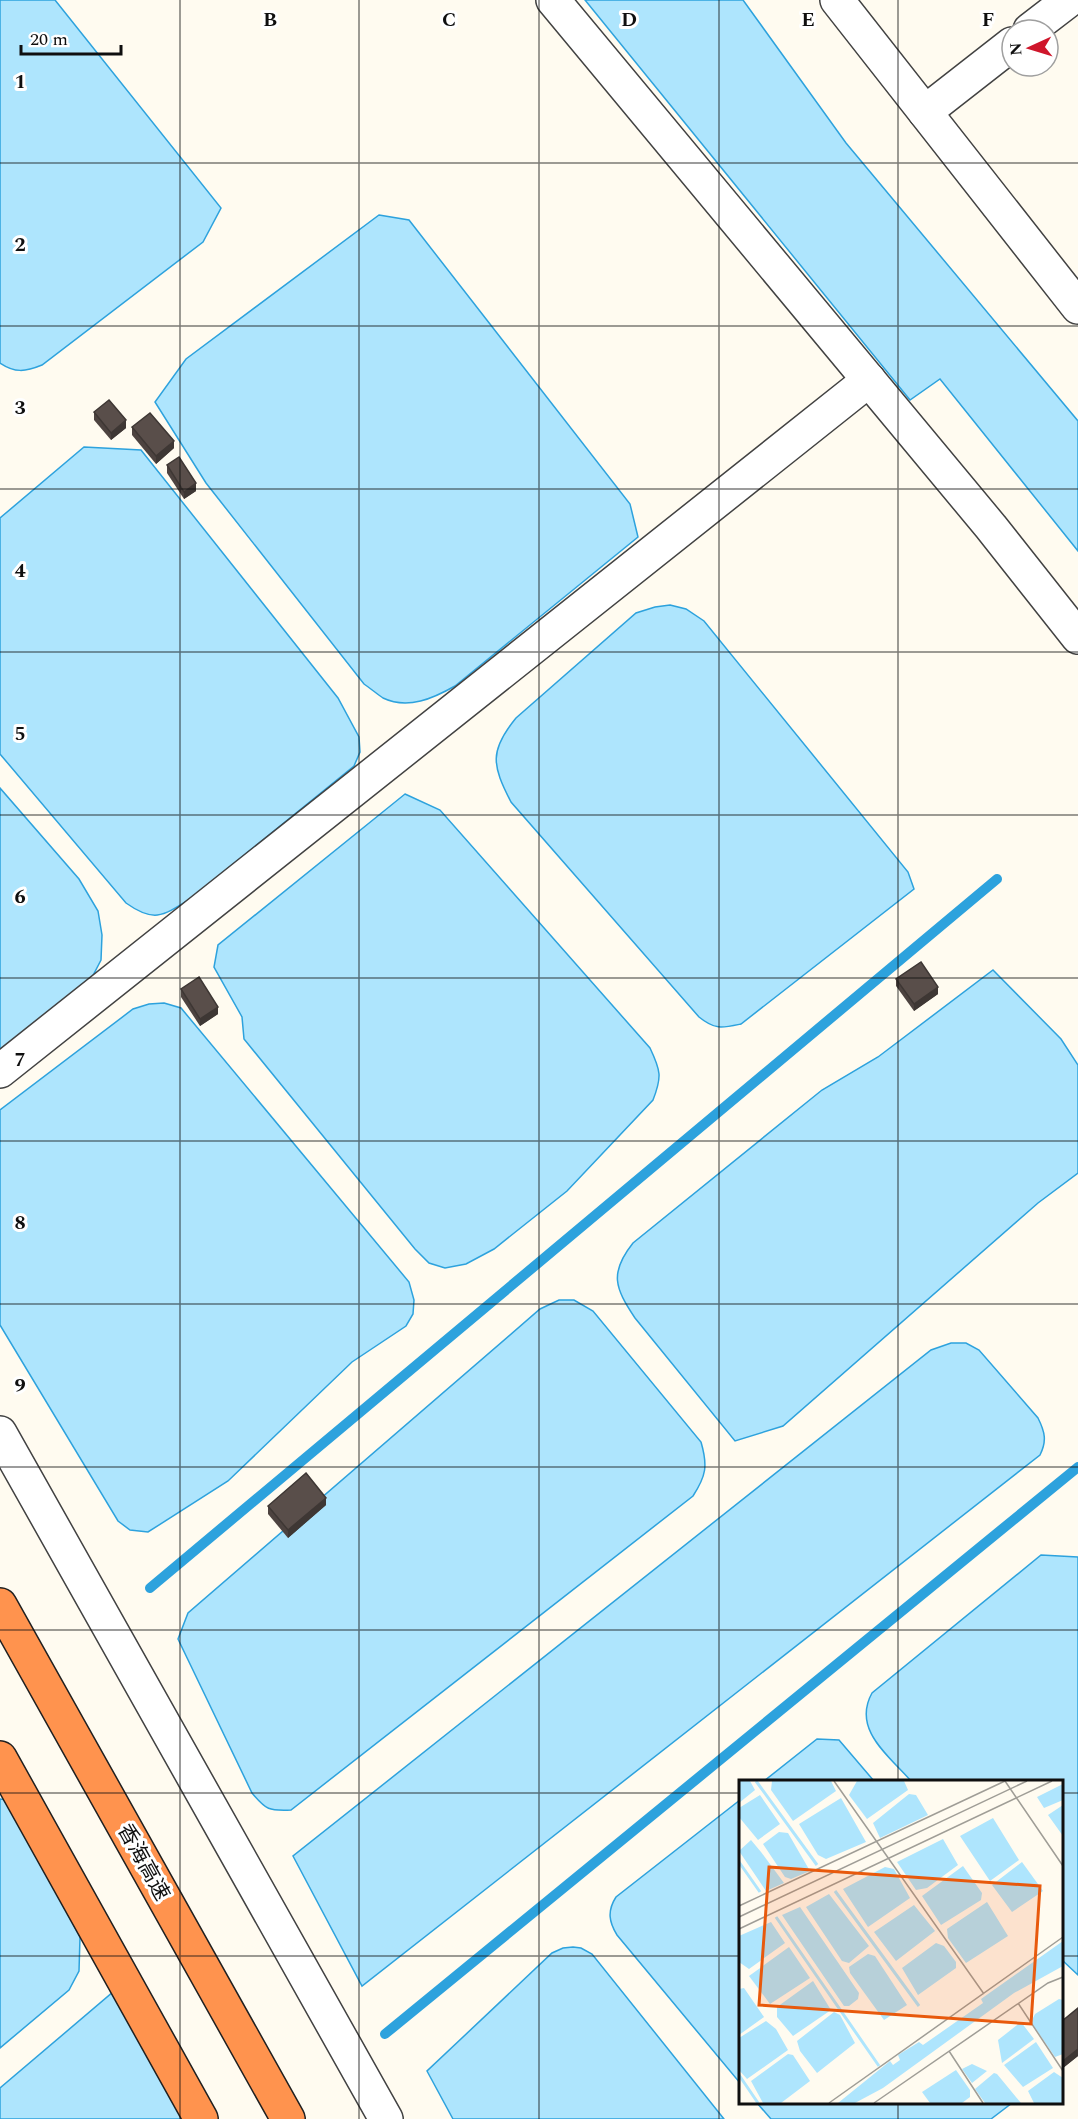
<svg xmlns="http://www.w3.org/2000/svg" width="1078" height="2119" viewBox="0 0 1078 2119" font-family="Spectral,'Noto Sans SC',serif">
<style>
.water{fill:#aee5fd;stroke:#2da2dd;stroke-width:1.5}
.lines{fill:none;stroke-linecap:round;stroke-linejoin:round}
.stream{stroke:#2da2dd;stroke-width:10}
.minor-casing{stroke:#424242;stroke-width:36}
.highway-casing{stroke:#202020;stroke-width:36}
.minor{stroke:#fff;stroke-width:33}
.highway{stroke:#ff934e;stroke-width:33}
.wall{fill:#4d4340}
.shaded-wall{fill:#3e3734}
.building{fill:#594e4a;stroke:#3e3734;stroke-width:1.5}
.grid{fill:none;stroke:#0f0f0f;stroke-width:1.5;stroke-opacity:0.55}
.labels{text-anchor:middle;stroke-width:6;stroke-linejoin:round;paint-order:stroke}
.street-label{font-size:21px;fill:#0f0f0f;stroke:#fff}
.inset-river{fill:none;stroke:#aee5fd;stroke-width:3}
.inset-road{fill:none;stroke:#9f9d96;stroke-width:1.5}
.view{fill:#e8590c;fill-opacity:0.15;stroke:#e8590c;stroke-width:3}
.inset-edge{fill:none;stroke:#0f0f0f;stroke-width:3}
.grid-label{font-size:20px;text-anchor:middle;font-weight:bold;fill:#0f0f0f;stroke:#fff;stroke-width:6;stroke-linejoin:round;paint-order:stroke}
</style>
<rect width="100%" height="100%" fill="#fffbf0"/>
<g class="water">
<path d="M 0,0 L 55,0 L 221,208 L 203,242 L 42,365 C 25,372 15,373 0,363 Z"/>
<polygon points="585,0 743,0 846,143 1078,421 1078,551 940,379 910,400"/>
<path d="M 379,215 L 409,220 L 630,504 L 638,537 L 455,686 C 434,698 408,710 383,698 C 377,694 370,688 364,684 L 206,483 L 155,402 L 186,359 Z"/>
<path d="M 84,447 L 141,450 L 338,698 L 359,737 L 360,752 L 354,766 L 190,899 C 163,916 154,923 126,903 L 0,754 L 0,518 Z"/>
<path d="M 670,605 L 686,609 L 704,621 L 908,872 L 914,889 L 741,1024 C 722,1028 715,1030 699,1017 L 511,802 C 492,765 489,751 516,718 L 636,613 L 655,607 Z"/>
<polygon points="0,788 79,879 98,911 102,935 101,960 88,985 0,1056"/>
<path d="M 405,794 L 440,810 L 650,1048 C 661,1071 662,1077 653,1100 L 567,1191 L 494,1249 L 466,1264 L 445,1268 L 429,1263 L 415,1249 L 244,1039 L 242,1017 L 214,967 L 218,945 Z"/>
<path d="M 993,970 L 1061,1039 L 1078,1065 L 1078,1173 L 1038,1203 L 783,1426 L 735,1441 L 635,1318 C 615,1288 609,1273 633,1243 L 822,1090 L 878,1057 Z"/>
<polygon points="164,1003 181,1008 409,1282 414,1300 413,1314 406,1326 352,1362 228,1481 148,1532 130,1530 118,1521 0,1325 0,1110 133,1009 149,1004"/>
<path d="M 559,1300 L 574,1300 L 593,1311 L 701,1442 C 708,1466 706,1476 693,1496 L 291,1810 C 269,1811 266,1810 252,1793 L 178,1639 L 188,1613 L 540,1309 Z"/>
<path d="M 951,1343 L 966,1343 L 979,1350 L 1038,1418 C 1045,1432 1047,1441 1040,1455 L 362,1986 L 293,1856 L 931,1350 Z"/>
<path d="M 1041,1555 L 1078,1557 L 1078,1975 L 1062,1960 L 1062,1782 L 911,1781 C 888,1755 852,1729 872,1693 Z"/>
<polygon points="817,1739 839,1740 874,1781 764,1781"/>
<polygon points="0,1799 7,1800 80,1937 79,1971 69,1990 0,2048"/>
<path d="M 740,1800 L 740,2083 L 617,1935 C 609,1922 607,1911 616,1897 Z"/>
<polygon points="573,1947 581,1948 592,1954 724,2119 453,2119 427,2071 552,1953 563,1948"/>
<polygon points="113,1992 184,2119 0,2119 0,2088"/>
<polygon points="757,2103 1012,2103 991,2119 771,2119"/>
</g>
<g class="lines">
<g class="stream">
<polyline points="150,1588 997,879"/>
<polyline points="385,2034 1078,1467"/>
</g>
<defs>
<g id="minor">
<polyline points="553,0 991,527 1078,637"/>
<polyline points="837,0 1078,307"/>
<polyline points="1030,30 1069,0"/>
<polyline points="925,112 1012,44"/>
<polyline points="0,1071 869,380"/>
<polyline points="0,1433 386,2119"/>
</g>
<g id="highway">
<polyline points="0,1605 288,2119"/>
<polyline points="0,1758 201,2119"/>
</g>
</defs>
<use href="#minor" class="minor-casing"/>
<use href="#highway" class="highway-casing"/>
<use href="#minor" class="minor"/>
<use href="#highway" class="highway"/>
</g>
<g class="wall">
<polygon points="94,412 126,428 111,440 94,420"/>
<polygon points="132,427 174,448 156,464 132,435"/>
<polygon points="167,465 196,491 184,499 167,473"/>
<polygon points="896,979 938,994 914,1011 896,986"/>
<polygon points="181,989 218,1014 200,1026 181,997"/>
<polygon points="326,1505 288,1538 268,1514 268,1506"/>
<polygon points="1078,2008 1078,2056 1063,2068 1062,2066 1062,2021"/>
</g>
<g class="shaded-wall">
<polygon points="126,420 126,428 111,440 111,433"/>
<polygon points="174,441 174,448 156,464 156,456"/>
<polygon points="196,483 196,491 184,499 184,492"/>
<polygon points="938,987 938,994 914,1011 914,1004"/>
<polygon points="218,1007 218,1014 200,1026 200,1019"/>
<polygon points="326,1498 326,1505 288,1538 288,1530"/>
<polygon points="1078,2049 1078,2056 1063,2068 1063,2061"/>
</g>
<g class="building">
<polygon points="109,400 126,420 111,433 94,412"/>
<polygon points="150,413 174,441 156,456 132,427"/>
<polygon points="179,457 196,483 184,492 167,465"/>
<polygon points="921,962 938,987 914,1004 896,979"/>
<polygon points="199,977 218,1007 200,1019 181,989"/>
<polygon points="306,1473 326,1498 288,1530 268,1506"/>
<polygon points="1078,2008 1078,2049 1063,2061 1062,2058 1062,2021"/>
</g>
<path class="grid" d="M 180,0 L 180,2119M 359,0 L 359,2119M 539,0 L 539,2119M 719,0 L 719,2119M 898,0 L 898,1782M 0,163 L 1078,163M 0,326 L 1078,326M 0,489 L 1078,489M 0,652 L 1078,652M 0,815 L 1078,815M 0,978 L 1078,978M 0,1141 L 1078,1141M 0,1304 L 1078,1304M 0,1467 L 1078,1467M 0,1630 L 1078,1630M 0,1793 L 740,1793M 1062,1793 L 1078,1793M 0,1956 L 740,1956M 1062,1956 L 1078,1956M 898,2102 L 898,2119"/>
<g class="labels">
<g class="street-label">
<text transform="translate(144 1862) rotate(61)" y="7">香海高速</text>
</g>
</g>
<g transform="translate(739 1780)">
<rect width="324" height="324" fill="#fffbf0"/>
<path d="M 0,1 L 11,1 L 16,10 L 0,23 ZM 33,1 L 92,1 L 97,11 L 54,41 L 32,10 ZM 118,1 L 165,1 L 169,10 L 128,39 L 110,15 ZM 324,4 L 324,20 L 305,28 L 298,17 ZM 170,14 L 177,15 L 189,35 L 141,58 L 134,43 ZM 21,15 L 41,44 L 19,60 L 0,37 L 0,28 ZM 102,18 L 127,62 L 87,79 L 79,75 L 60,44 ZM 324,25 L 324,56 L 309,35 ZM 254,38 L 280,80 L 251,101 L 221,56 ZM 40,52 L 49,53 L 71,91 L 52,99 L 46,97 L 24,64 ZM 204,59 L 219,85 L 188,108 L 177,110 L 158,82 ZM 12,60 L 22,72 L 45,103 L 27,111 L 0,71 ZM 283,82 L 304,111 L 273,132 L 253,105 ZM 224,86 L 243,113 L 242,120 L 202,145 L 183,116 ZM 146,87 L 155,89 L 171,118 L 129,147 L 104,109 ZM 90,114 L 130,166 L 110,183 L 103,181 L 67,127 ZM 248,122 L 269,156 L 227,183 L 209,158 L 208,149 ZM 175,125 L 196,151 L 157,181 L 135,152 ZM 61,127 L 120,213 L 119,219 L 110,226 L 105,226 L 43,135 ZM 32,142 L 46,163 L 10,189 L 0,182 L 0,156 ZM 324,161 L 324,186 L 275,213 L 144,308 L 116,323 L 99,323 L 151,281 L 154,285 L 161,280 L 159,275 L 180,262 L 184,265 L 244,223 L 242,219 ZM 197,163 L 205,166 L 217,182 L 217,188 L 179,215 L 163,188 ZM 50,167 L 71,198 L 31,224 L 10,196 ZM 129,174 L 136,176 L 168,225 L 145,240 L 111,193 L 110,187 ZM 74,201 L 92,230 L 54,256 L 38,237 L 38,227 ZM 5,208 L 25,237 L 0,255 L 0,209 ZM 320,219 L 324,220 L 324,274 L 316,277 L 292,242 L 296,234 ZM 95,232 L 101,235 L 116,263 L 78,293 L 61,271 L 58,261 ZM 27,241 L 37,249 L 49,270 L 8,299 L 0,290 L 0,258 ZM 282,242 L 295,259 L 263,283 L 259,260 ZM 297,262 L 314,288 L 284,307 L 265,285 ZM 49,274 L 54,275 L 71,301 L 42,323 L 24,323 L 12,301 ZM 233,284 L 248,291 L 233,303 L 223,289 ZM 217,290 L 231,310 L 231,317 L 223,323 L 191,323 L 183,312 ZM 315,292 L 324,298 L 324,323 L 295,323 L 289,311 ZM 255,293 L 258,294 L 282,323 L 246,323 L 236,309 Z" fill="#aee5fd"/>
<path class="inset-river" d="M 17,1 L 78,85M 0,82 L 21,112M 96,111 L 180,226M 37,137 L 140,286M 0,295 L 19,323"/>
<path class="inset-road" d="M 95,1 L 245,214M 266,1 L 324,86M 0,126 L 266,1M 0,137 L 288,1M 0,149 L 313,1M 279,223 L 324,291M 210,271 L 244,323M 90,323 L 324,157M 135,323 L 309,203 L 324,197"/>
<path class="view" d="M 30,87 L 301,106 L 292,244 L 20,225 Z"/>
<rect width="324" height="324" class="inset-edge"/>
</g>
<g class="grid-label">
<text x="270" y="26">B</text>
<text x="449" y="26">C</text>
<text x="629" y="26">D</text>
<text x="808" y="26">E</text>
<text x="988" y="26">F</text>
<text x="20" y="88">1</text>
<text x="20" y="251">2</text>
<text x="20" y="414">3</text>
<text x="20" y="577">4</text>
<text x="20" y="740">5</text>
<text x="20" y="903">6</text>
<text x="20" y="1066">7</text>
<text x="20" y="1229">8</text>
<text x="20" y="1392">9</text>
</g>
<g transform="translate(1030 48) rotate(266)"><circle r="28" fill="#ffffff" stroke="#9f9f9f" stroke-width="1.5"/>
<path d="M0-4.5L10 22L0 15L-10 22Z" fill="#cf162b"/>
<text y="-9" font-size="16" font-weight="bold" text-anchor="middle" fill="#0f0f0f">N</text>
</g>
<path d="M21 45v9h100v-9" fill="none" stroke="#0f0f0f" stroke-width="3"/>
<text x="30" y="45" font-size="18" fill="#0f0f0f" stroke="#ffffff" stroke-width="4.5" paint-order="stroke">20 m</text>
</svg>
